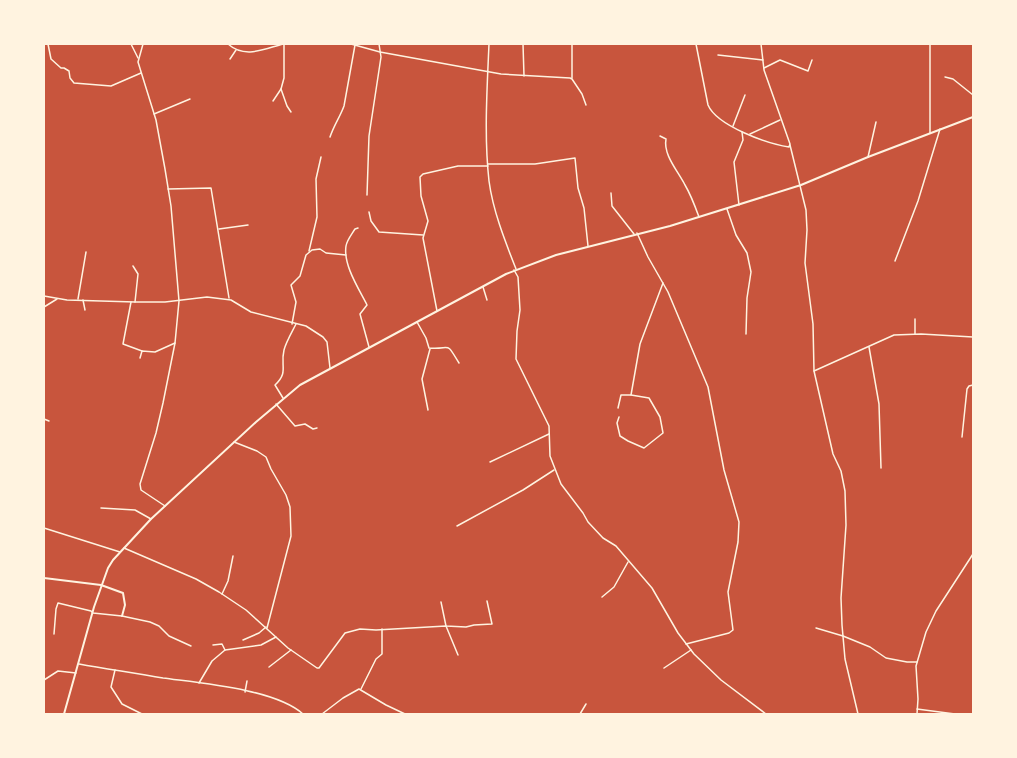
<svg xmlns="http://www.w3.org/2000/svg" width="1017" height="758" viewBox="0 0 1017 758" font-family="Inter,sans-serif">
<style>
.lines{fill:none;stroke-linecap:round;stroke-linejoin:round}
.minor{stroke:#fff3e0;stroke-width:1.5}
.tertiary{stroke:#fff3e0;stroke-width:1.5}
.primary{stroke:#fff3e0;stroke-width:2}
</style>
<rect width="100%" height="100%" fill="#c8553d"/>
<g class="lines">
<g class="minor">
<polyline points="48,44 51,59 61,68 64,68 69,71 70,78 74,83 111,86 141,73"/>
<polyline points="131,44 138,58"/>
<path d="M 228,44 C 245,59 264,49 283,44"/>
<polyline points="351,44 380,52 501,74 570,78 572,79 582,94 586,105"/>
<path d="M 489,44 C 487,90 484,136 489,181 C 493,211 505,241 516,269"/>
<polyline points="523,44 524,76"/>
<polyline points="572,44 572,78"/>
<path d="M 696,44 L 708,105 C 717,126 768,144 789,147 L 790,144 L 764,70 L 761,44"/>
<polyline points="718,55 763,60"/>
<polyline points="230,59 236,50"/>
<polyline points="764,68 780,60 808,71 812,60"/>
<polyline points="945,77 953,79 973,95"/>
<polyline points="281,89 287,106 291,112"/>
<polyline points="273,101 281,89 284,78 284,44"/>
<polyline points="154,114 190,99"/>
<polyline points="733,126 745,95"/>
<polyline points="930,133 930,44"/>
<polyline points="750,134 780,120"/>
<path d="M 660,136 L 666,139 C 663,155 678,171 685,185 C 691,195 695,206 699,217"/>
<path d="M 330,137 C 334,125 340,117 344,106 L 355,45"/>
<polyline points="790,145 806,210 807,230 805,263 813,324 814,371 833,454 841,471 845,491 846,525 841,598 842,625 845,659 858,714"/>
<polyline points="868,157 876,122"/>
<polyline points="488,164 535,164 575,158 578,188 584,208 588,246"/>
<polyline points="168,189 211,188 229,298"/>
<polyline points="611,193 612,206 634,234"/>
<polyline points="367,195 369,136 381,57 379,44"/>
<polyline points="739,205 734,162 743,140 742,132"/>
<polyline points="727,209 736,235 747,253 751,272 747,298 746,334"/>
<polyline points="369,212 371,221 379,232 423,235"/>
<path d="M 358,228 L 355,229 C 352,234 347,240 346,246 C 343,265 359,289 367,305 L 360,314 L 369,347"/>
<polyline points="219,229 248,225"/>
<polyline points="637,233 648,257 668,292 708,387 724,470 739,522 738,542 728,592 733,630 729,633 686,644"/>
<polyline points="309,251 317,217 316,179 321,157"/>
<polyline points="895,261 918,201 940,129"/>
<polyline points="133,266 138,274 135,302"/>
<polyline points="514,270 518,277 520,310 517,331 516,359 549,426 550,456 561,484 583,513 588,522 603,538 616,546 652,588 678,633 694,654 721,680 766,714"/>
<polyline points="483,287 487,300"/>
<polyline points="44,296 67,300 135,302 165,302 207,297 231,300 251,312 306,326 323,337 327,342 330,368"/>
<polyline points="78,299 86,252"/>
<polyline points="83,300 85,310"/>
<polyline points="131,302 123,344 142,351"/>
<polyline points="44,307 57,299"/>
<polyline points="437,311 423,238 428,221 421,196 420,177 423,174 458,166 488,166"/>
<path d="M 417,322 L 426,338 L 429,348 C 452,350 445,340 459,363"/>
<polyline points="292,324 296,302 291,285 300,276 306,255 312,250 320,249 326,253 346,255"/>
<polyline points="915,334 915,319"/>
<polyline points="869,347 879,404 881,468"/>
<polyline points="140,358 142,351 155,352 175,343"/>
<polyline points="814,371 894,335 921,334 973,337"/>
<path d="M 283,398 L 275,385 C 289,372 280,366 284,350 C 286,342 292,332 296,324"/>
<polyline points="276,404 295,426 305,424 313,429 317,428"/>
<polyline points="618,408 621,395 631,395 640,344 663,283"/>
<polyline points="428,410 422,379 430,349"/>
<polyline points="619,417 617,423 620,436 628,441 644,448 663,433 660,417 649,398 631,395"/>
<polyline points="44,419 49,421"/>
<polyline points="962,437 967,389 969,386 973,385"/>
<polyline points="234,442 257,451 266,457 271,469 286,495 290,507 291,536 267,628"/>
<polyline points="490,462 549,434"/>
<polyline points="101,508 135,510 151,519"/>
<polyline points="457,526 523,490 554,470"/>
<polyline points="44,528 120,552"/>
<polyline points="124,548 196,579 219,592 246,610 288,648 317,668 319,668 345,633 360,629 376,630 446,626 458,655"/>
<polyline points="222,594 228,581 233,556"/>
<polyline points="602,597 614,587 628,562"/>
<polyline points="441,602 446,626 466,627 474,625 492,624 487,601"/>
<polyline points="816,628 843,636 870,647 886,658 907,662 917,662"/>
<polyline points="54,634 56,609 58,603 91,611 93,613 122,616 150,622 159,626 169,636 191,646"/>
<polyline points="243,640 259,633 266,627"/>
<polyline points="213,645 222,644 225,650"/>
<path d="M 79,664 C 107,669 135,673 163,678 C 200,683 275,689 303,714"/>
<polyline points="269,667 291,650"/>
<polyline points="664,668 691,650"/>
<polyline points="115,670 111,687 122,704 142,714"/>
<polyline points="44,680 58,671 76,673"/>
<polyline points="199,683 212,661 225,650 261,645 276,637"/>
<polyline points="361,689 376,659 382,654 382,629"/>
<polyline points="245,692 247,681"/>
<polyline points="917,709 955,714"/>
<polyline points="322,714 343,698 359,689 386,705 405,714"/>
<polyline points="580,714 586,704"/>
<polyline points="917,714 918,699 916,666 926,632 936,611 973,554"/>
</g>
<polyline class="tertiary" points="143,44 138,62 156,120 165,169 171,206 179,301 175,343 163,403 156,433 140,484 141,490 165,506"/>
<g class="primary">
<polyline points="44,578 101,585 123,593 125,605 122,616"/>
<polyline points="64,714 94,607 108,568 113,560 151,519 256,422 300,385 506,274 556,255 670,226 801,185 868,157 973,117"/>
</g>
</g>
<rect width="1017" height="758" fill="none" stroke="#fff3e0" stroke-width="90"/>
</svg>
